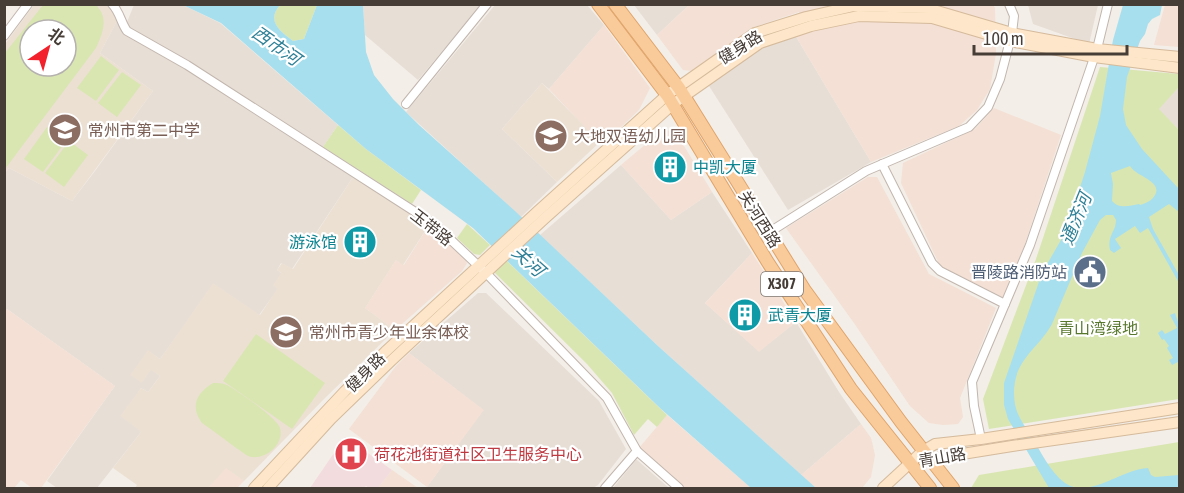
<svg xmlns="http://www.w3.org/2000/svg" width="1184" height="493" viewBox="0 0 1184 493" font-family="'Asap Condensed','Noto Sans SC',sans-serif">
<style>
.residential{fill:#e7ded6}
.commercial{fill:#f4e0d4}
.education{fill:#ece0d3;fill-rule:evenodd}
.medical{fill:#f3dcde}
.green{fill:#d9e6b2;fill-rule:evenodd}
.water{fill:#a7dfee;fill-rule:evenodd}
.lines{fill:none;stroke-linecap:round;stroke-linejoin:round}
.street-casing{stroke:#c2b6ae;stroke-width:10}
.secondary-casing{stroke:#d5ba9c;stroke-width:12}
.primary-casing{stroke:#dfa46a;stroke-width:14}
.street{stroke:#fff;stroke-width:8}
.secondary{stroke:#fde6c9;stroke-width:10}
.primary{stroke:#facb9a;stroke-width:12}
.labels{text-anchor:middle;stroke-width:4.5;stroke-linejoin:round;paint-order:stroke}
.shield{fill:#fff;stroke:#7e7773;stroke-width:1.5}
.shield-label{font-size:15px;font-weight:bold;fill:#473d37}
.street-label{font-size:16px;fill:#473d37;stroke:#fff}
.education-label{font-size:16px;fill:#785e54;stroke:#fff;text-anchor:start}
.culture-label{font-size:16px;fill:#0d838f;stroke:#fff;text-anchor:start}
.service-label{font-size:16px;fill:#4e5e75;stroke:#fff;text-anchor:end}
.park-label{font-size:16px;fill:#57772c;stroke:#fff}
.health-label{font-size:16px;fill:#be3a42;stroke:#fff;text-anchor:start}
.water-label{font-size:18px;font-style:italic;fill:#2f8097;stroke:#fff}
</style>
<rect width="100%" height="100%" fill="#f3eee8"/>
<g class="residential">
<polygon points="134,5 183,5 220,23 338,125 323,147 189,61 130,28 127,22"/>
<polygon points="363,5 481,5 418,80 365,35"/>
<polygon points="495,5 587,5 604,25 549,89 542,83 502,129 557,182 521,217 406,112"/>
<polygon points="634,5 689,5 657,35"/>
<polygon points="1028,5 1098,5 1089,44 1033,24"/>
<polygon points="118,19 124,33 186,68 353,177 292,269 281,263 277,270 281,273 278,289 259,315 178,334 160,359 148,351 152,370 160,376 148,392 141,388 134,399 141,432 97,488 57,488 47,481 115,386 7,309 5,312 5,173 9,168 72,201 95,171 153,91 100,53"/>
<polygon points="795,35 871,162 788,210 709,86 732,67 762,47"/>
<polygon points="1179,87 1179,130 1158,109"/>
<polygon points="621,165 671,220 712,192 752,253 705,303 759,351 796,322 839,392 861,424 801,475 658,346 540,235"/>
<polygon points="478,293 486,293 599,401 626,449 598,485 593,488 428,488 427,487 483,410 409,353"/>
<polygon points="636,460 637,460 669,488 613,488"/>
</g>
<g class="commercial">
<polygon points="689,5 993,5 995,8 996,53 990,89 977,110 959,126 871,162 795,35 809,32 799,12 754,27 691,71 683,70 657,35"/>
<polygon points="1165,5 1179,5 1179,47 1154,45"/>
<polygon points="604,25 650,88 639,110 602,145 549,89"/>
<polygon points="994,108 1061,135 1026,241 1004,298 940,266 901,183 903,163 975,129"/>
<polygon points="664,129 676,133 712,192 671,220 621,165"/>
<polygon points="868,177 877,177 929,274 996,308 960,398 963,417 958,424 943,425 929,423 910,406 854,323 786,228"/>
<polygon points="429,225 463,256 467,263 462,271 395,330 365,308 396,260 404,265"/>
<polygon points="752,253 796,322 759,352 705,303"/>
<polygon points="7,309 115,386 41,488 32,488 21,480 14,488 5,488 4,312"/>
<polygon points="409,353 484,410 427,487 349,429 396,366"/>
<polygon points="667,415 751,488 685,488 639,448"/>
<polygon points="861,424 871,438 875,455 871,477 862,488 816,488 801,475"/>
<polygon points="226,467 244,481 237,488 208,488"/>
<polygon points="392,470 418,488 378,488"/>
</g>
<g class="education">
<path d="M 34,5 L 106,5 L 114,12 L 118,19 L 100,53 L 153,91 L 72,201 L 9,168 L 5,173 L 5,44 ZM 30,30 L 66,30 L 66,66 L 30,66 Z"/>
<polygon points="542,83 600,142 557,182 502,129"/>
<polygon points="353,177 429,225 403,265 396,260 365,308 395,330 325,398 244,481 226,468 208,488 135,488 137,485 113,468 141,432 120,416 141,388 148,392 160,376 151,370 142,383 130,375 148,350 160,359 213,283 260,315 277,289 273,285 281,273 277,270 282,263 293,269"/>
</g>
<polygon class="medical" points="345,437 392,470 378,488 369,488 366,486 364,488 310,488"/>
<g class="green">
<path d="M 43,5 L 96,5 C 109,18 103,33 96,48 L 5,169 L 5,53 ZM 30,30 L 66,30 L 66,66 L 30,66 Z"/>
<path d="M 280,5 L 317,5 L 304,39 L 293,41 C 280,31 266,21 280,5 Z"/>
<polygon points="101,56 119,70 96,101 77,88"/>
<polygon points="1100,67 1179,74 1179,87 1159,109 1179,130 1179,399 989,429 983,399 1036,259"/>
<polygon points="122,72 141,85 117,117 98,103"/>
<polygon points="338,125 366,149 421,190 412,204 323,147"/>
<polygon points="47,127 66,141 43,172 24,159"/>
<polygon points="69,141 88,155 64,187 45,173"/>
<polygon points="467,224 490,245 480,255 474,254 457,238"/>
<polygon points="506,260 667,415 657,427 648,419 634,435 612,393 587,364 495,273 496,269"/>
<polygon points="256,334 325,383 292,429 223,381"/>
<path d="M 213,383 C 218,383 222,383 227,385 C 237,390 278,419 280,428 C 285,445 263,462 248,456 C 244,454 240,450 236,448 C 225,440 214,431 202,423 C 190,407 196,393 213,383 Z"/>
<polygon points="1179,442 1179,488 971,488 979,475"/>
</g>
<g class="water">
<path d="M 183,5 L 280,5 C 266,21 280,31 293,41 L 304,39 L 317,5 L 363,5 L 366,52 L 374,75 L 393,99 L 419,125 L 515,211 L 658,346 L 816,488 L 751,488 L 661,409 L 473,228 L 366,149 L 221,23 Z"/>
<path d="M 1123,5 L 1162,5 L 1160,15 L 1152,19 L 1148,24 L 1145,34 L 1140,41 L 1127,77 L 1123,109 L 1126,125 L 1142,149 L 1179,189 L 1179,212 L 1169,204 L 1149,217 L 1153,229 L 1179,275 L 1179,283 L 1148,228 L 1140,233 L 1135,226 L 1115,239 L 1121,248 L 1114,253 L 1110,250 C 1107,235 1116,232 1116,220 L 1113,215 L 1106,215 L 1100,220 L 1082,253 L 1052,324 C 1041,345 1019,357 1015,382 C 1013,392 1014,405 1018,414 C 1021,421 1026,428 1030,434 C 1040,450 1050,472 1065,483 C 1071,487 1076,488 1083,488 L 1049,488 L 1008,419 L 1004,405 L 1004,383 L 1042,273 L 1065,233 L 1085,172 L 1100,116 L 1113,40 ZM 1130,166 C 1135,176 1163,181 1155,195 C 1152,201 1146,203 1140,205 L 1139,204 C 1129,206 1119,209 1112,201 L 1113,184 L 1111,173 Z"/>
<polygon points="1175,313 1179,325 1180,361 1172,365 1169,360 1173,358 1167,348 1169,346 1164,339 1162,340 1158,333 1162,330 1165,334 1177,328 1170,315"/>
<path d="M 1148,468 L 1151,475 L 1155,477 L 1179,475 L 1179,488 L 1085,488 C 1107,485 1125,470 1148,468 Z"/>
</g>
<g class="lines">
<defs>
<g id="street">
<path d="M 112,4 C 120,12 121,23 127,31 L 187,65 L 434,224 L 486,273 L 607,398 L 637,451 L 679,488"/>
<polyline points="4,36 28,4"/>
<polyline points="406,104 487,4"/>
<polyline points="882,164 932,263 940,271 1005,304"/>
<polyline points="768,233 866,171 969,127 988,107 1000,79 1012,33 1014,16 1009,4"/>
<polyline points="981,439 974,406 972,382 1030,245 1097,49 1108,4"/>
<polyline points="605,488 637,451"/>
</g>
<g id="secondary">
<polyline points="925,460 1012,446 1180,422"/>
<polyline points="254,488 345,391 385,352 537,212 667,95 755,33 806,17 854,6 927,8 1012,33 1097,49 1180,57"/>
<polyline points="268,488 331,419 392,360 544,219 673,104 760,43 811,26 859,16 932,18 1010,41 1094,57 1180,68"/>
<polyline points="883,488 923,451 935,444 981,439 1180,408"/>
</g>
<g id="primary">
<polyline points="598,4 667,95 767,261 851,389 930,488"/>
<polyline points="615,4 679,88 804,289 901,422 953,488"/>
</g>
</defs>
<use href="#street" class="street-casing"/>
<use href="#secondary" class="secondary-casing"/>
<use href="#primary" class="primary-casing"/>
<use href="#street" class="street"/>
<use href="#secondary" class="secondary"/>
<use href="#primary" class="primary"/>
</g>
<defs>
<symbol id="school-disc" viewBox="-11 -11 22 22"><circle r="9.5" fill="#8d6e63" stroke="#fff"/><path d="M0-5L7-2L0 1L-7-2ZM-4 1L0 2.5L4 1V4Q0 6-4 4Z" fill="#fff"/></symbol>
<symbol id="building-disc" viewBox="-11 -11 22 22"><circle r="9.5" fill="#0f9aa8" stroke="#fff"/><path d="M-4-6H4V6H1V3H-1V6H-4ZM-2.5-4.3h1.7v1.8h-1.7ZM.8-4.3h1.7v1.8H.8ZM-2.5-1h1.7V.8h-1.7ZM.8-1h1.7V.8H.8Z" fill="#fff"/></symbol>
<symbol id="civic-disc" viewBox="-11 -11 22 22"><circle r="9.5" fill="#5c6f8a" stroke="#fff"/><path d="M-.6-6.5H3V-4.5H.6V-3L4-1V1h2V6H-6V1h2V-1L-.6-3ZM-1.2 2.5V6h2.4V2.5Z" fill="#fff"/></symbol>
<symbol id="hospital-disc" viewBox="-11 -11 22 22"><circle r="9.5" fill="#e0444e" stroke="#fff"/><path d="M-5-5h3v3.5h4V-5h3V5h-3V1.5h-4V5h-3Z" fill="#fff"/></symbol>
</defs>
<g fill-rule="evenodd">
<use href="#school-disc" x="46" y="111" width="38" height="38"/>
<use href="#school-disc" x="532" y="117" width="38" height="38"/>
<use href="#building-disc" x="651" y="148" width="38" height="38"/>
<use href="#building-disc" x="341" y="223" width="38" height="38"/>
<use href="#civic-disc" x="1071" y="253" width="38" height="38"/>
<use href="#building-disc" x="726" y="296" width="38" height="38"/>
<use href="#school-disc" x="267" y="313" width="38" height="38"/>
<use href="#hospital-disc" x="332" y="435" width="38" height="38"/>
</g>
<g class="labels">
<rect class="shield" x="761" y="272" width="42" height="24" rx="4.5"/>
<g class="shield-label">
<text x="782" y="289">X307</text>
</g>
<g class="street-label">
<text transform="translate(740 47) rotate(-32)" y="6">健身路</text>
<text transform="translate(760 219) rotate(58)" y="6">关河西路</text>
<text transform="translate(432 227) rotate(38)" y="6">玉带路</text>
<text transform="translate(365 372) rotate(-45)" y="6">健身路</text>
<text transform="translate(942 457) rotate(-10)" y="6">青山路</text>
</g>
<g class="education-label">
<text x="88" y="136">常州市第二中学</text>
<text x="574" y="142">大地双语幼儿园</text>
<text x="309" y="338">常州市青少年业余体校</text>
</g>
<g class="culture-label">
<text x="693" y="173">中凯大厦</text>
<text x="337" y="248" text-anchor="end">游泳馆</text>
<text x="768" y="321">武青大厦</text>
</g>
<g class="service-label">
<text x="1067" y="278">晋陵路消防站</text>
</g>
<g class="park-label">
<text x="1098" y="334">青山湾绿地</text>
</g>
<g class="health-label">
<text x="374" y="460">荷花池街道社区卫生服务中心</text>
</g>
<g class="water-label">
<text transform="translate(276 46) rotate(35)" y="6">西市河</text>
<text transform="translate(1076 219) rotate(-68)" y="6">通济河</text>
<text transform="translate(528 261) rotate(42)" y="6">关河</text>
</g>
</g>
<rect width="1184" height="493" fill="none" stroke="#473d37" stroke-width="12"/>
<g transform="translate(48 48) rotate(36)"><circle r="28" fill="#ffffff" stroke="#b5b1af" stroke-width="1.5"/>
<path d="M0-4.5L10 22L0 15L-10 22Z" fill="#f2212b"/>
<text y="-9" font-size="16" font-weight="bold" text-anchor="middle" fill="#473d37">北</text>
</g>
<path d="M974 45v9h153v-9" fill="none" stroke="#473d37" stroke-width="3"/>
<text x="983" y="45" font-size="18" fill="#473d37" stroke="#ffffff" stroke-width="4.5" paint-order="stroke">100 m</text>
</svg>
